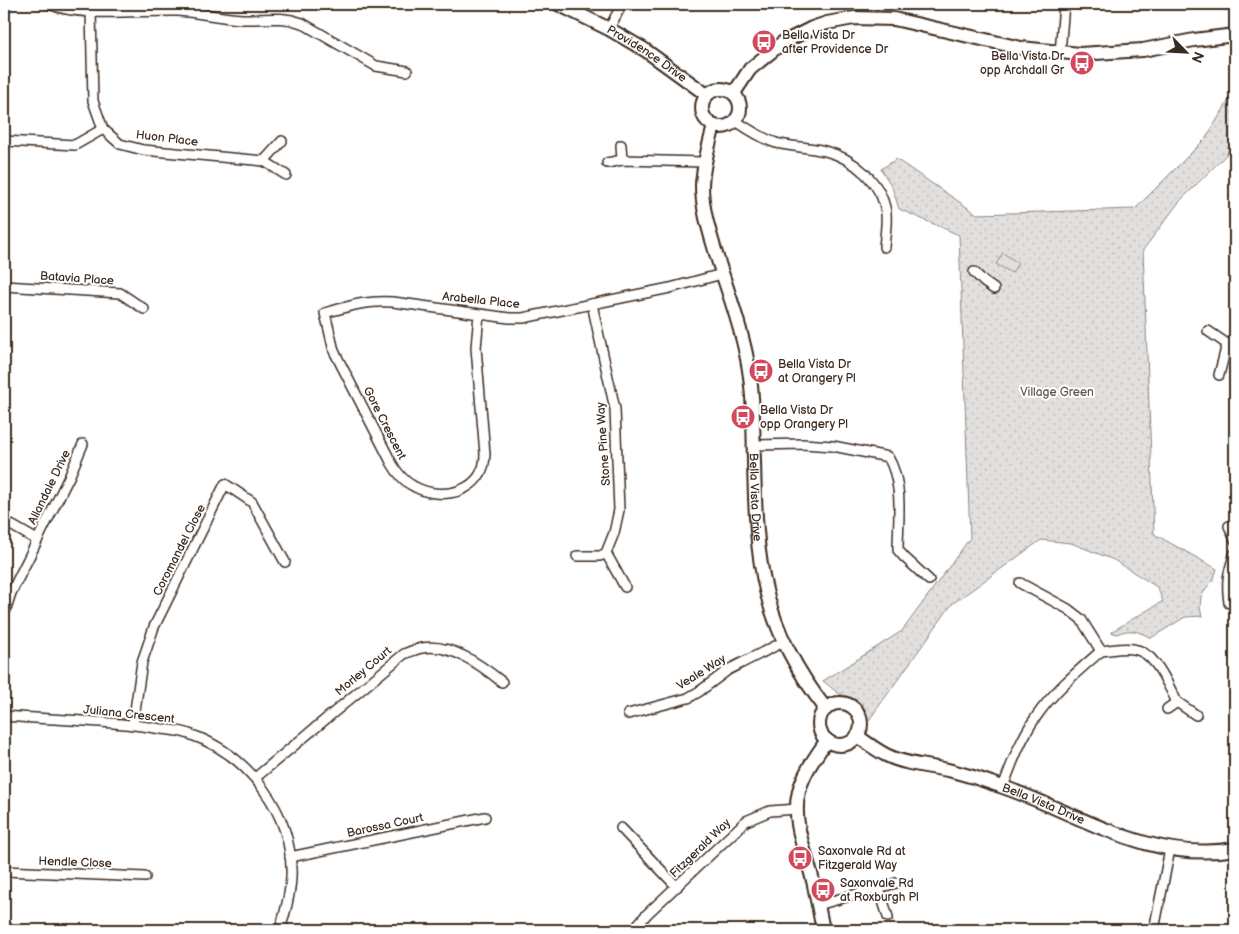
<svg xmlns="http://www.w3.org/2000/svg" width="1239" height="934" viewBox="0 0 1239 934" font-family="'Balsamiq Sans',sans-serif">
<style>
.park{fill:url(#park-dots);stroke:#8e857e}
.pitch{fill:#e2e0de;stroke:#8e857e}
.lines{fill:none;stroke-linecap:round;stroke-linejoin:round}
.street-casing{stroke:#3b2a1e;stroke-width:12}
.secondary-casing{stroke:#3b2a1e;stroke-width:16}
.street{stroke:#fff;stroke-width:9}
.secondary{stroke:#fff;stroke-width:12}
.labels{text-anchor:middle;stroke-width:4;stroke-linejoin:round;paint-order:stroke}
.poi-label{font-size:12px;fill:#3b2a1e;stroke:#fff;text-anchor:start}
.street-label{font-size:12px;fill:#3b2a1e;stroke:#fff}
.park-label{font-size:12px;fill:#65584e;stroke:#fff}
</style>
<defs>
<pattern id="park-dots" width="8" height="8" patternUnits="userSpaceOnUse" patternTransform="scale(1.25)"><rect width="8" height="8" fill="#e2e0de"/><path d="M2 2h.1M6 6h.1" fill="none" stroke="#c3c0be" stroke-width="1.8" stroke-linecap="round"/></pattern>
</defs>
<rect width="100%" height="100%" fill="#fff"/>
<filter id="ink" filterUnits="userSpaceOnUse"><feTurbulence type="fractalNoise" baseFrequency=".02" numOctaves="2"/><feDisplacementMap in="SourceGraphic" scale="10" xChannelSelector="R" yChannelSelector="G"/><feConvolveMatrix kernelMatrix="1 2 1 2 8 2 1 2 1" color-interpolation-filters="sRGB"/></filter>
<g filter="url(#ink)">
<path class="park" d="M 1235,90 L 1235,139 L 1226,155 L 1179,202 L 1143,250 L 1154,534 L 1217,569 L 1213,581 L 1207,587 L 1201,597 L 1200,608 L 1202,616 L 1185,617 L 1151,638 C 1138,631 1130,628 1117,634 L 1111,632 L 1163,601 L 1157,587 L 1114,560 L 1071,543 L 1041,540 L 952,604 L 869,720 C 862,698 859,702 840,694 C 834,691 829,685 823,681 L 902,631 L 970,538 L 959,235 L 899,209 L 892,187 L 881,169 L 896,159 L 977,214 L 1135,209 L 1206,138 Z"/>
<polygon class="pitch" points="1003,253 1018,263 1012,273 996,264"/>
<g class="lines">
<defs>
<g id="street">
<path d="M 49,4 C 81,18 141,10 177,11 C 199,12 220,18 242,19 C 265,20 279,15 302,23 L 376,66 L 407,71"/>
<polyline points="91,11 93,101 103,129 120,144 143,150 264,161 286,175"/>
<polyline points="609,29 622,4"/>
<polyline points="1060,53 1064,4"/>
<path d="M 736,121 C 748,129 761,138 776,143 C 792,147 809,147 825,151 C 853,158 882,182 886,213 C 887,224 885,236 884,247"/>
<polyline points="4,141 75,145 103,129"/>
<polyline points="621,145 622,160"/>
<polyline points="264,161 282,141"/>
<polyline points="607,163 622,160 704,162"/>
<polyline points="974,272 984,282 994,289"/>
<polyline points="4,286 120,293 144,309"/>
<path d="M 479,314 L 476,348 L 485,454 C 485,491 444,502 415,487 C 404,482 397,473 391,462 L 334,351 L 325,313 C 350,306 367,300 393,302 L 509,318 L 523,318 L 670,288 L 722,274"/>
<polyline points="1208,331 1227,344 1235,343"/>
<polyline points="1219,375 1227,344"/>
<path d="M 754,445 L 803,444 L 833,446 L 888,457 C 904,484 898,520 898,550 L 904,557 L 929,580"/>
<polyline points="4,521 37,540"/>
<polyline points="1229,526 1235,540"/>
<polyline points="606,553 625,587"/>
<path d="M 1235,553 C 1228,574 1226,580 1229,603 L 1235,605"/>
<polyline points="577,556 600,556 606,553 614,533 619,510 615,409 592,304"/>
<polyline points="1020,583 1068,609 1081,619 1101,651"/>
<polyline points="4,615 11,593 70,475 83,444"/>
<path d="M 1101,651 C 1112,650 1123,647 1133,649 C 1156,652 1167,684 1177,702 L 1167,709"/>
<polyline points="1177,702 1196,715"/>
<polyline points="628,714 688,698 700,691 728,670 783,642"/>
<path d="M 4,716 C 54,720 105,720 155,728 C 166,730 179,730 189,734 C 249,754 294,814 291,878 C 290,896 285,913 280,930"/>
<polyline points="133,724 142,662 154,627 225,484 252,502 285,562"/>
<path d="M 255,778 L 404,654 C 409,652 416,649 422,648 C 451,643 481,665 502,682"/>
<path d="M 1003,787 C 1012,763 1021,738 1036,717 C 1054,691 1078,671 1101,651"/>
<polyline points="621,828 677,887"/>
<polyline points="290,857 485,817"/>
<polyline points="4,871 145,877"/>
<polyline points="879,888 888,917"/>
<polyline points="818,905 896,883"/>
<polyline points="633,930 647,914 746,821 770,811 797,809"/>
<polyline points="1154,930 1170,849"/>
</g>
<g id="secondary">
<path id="s1" d="M 558,4 L 609,29 L 645,50 L 707,95"/>
<circle cx="721" cy="108" r="19"/>
<polyline points="734,93 750,69 782,43 812,28 827,23 854,18 894,19 1021,48 1080,54 1143,50 1194,40 1235,35"/>
<path id="s2" d="M 714,126 C 709,145 703,164 702,185 C 702,207 708,227 714,247 C 725,285 740,321 747,359 C 754,393 753,427 754,461 C 756,562 761,626 826,709"/>
<circle cx="840" cy="724" r="21"/>
<path id="s3" d="M 857,736 C 867,743 876,750 886,755 C 906,765 931,766 952,771 C 968,775 984,780 1000,786 C 1077,812 1150,864 1235,849"/>
<path d="M 823,930 C 820,915 817,900 814,885 C 807,854 791,823 799,791 C 804,772 816,756 827,740"/>
</g>
</defs>
<use href="#street" class="street-casing"/>
<use href="#secondary" class="secondary-casing"/>
<use href="#street" class="street"/>
<use href="#secondary" class="secondary"/>
</g>
</g>
<defs>
<symbol id="bus-disc" viewBox="-11 -11 22 22"><circle r="9.5" fill="#d1495b" stroke="#fff"/><path d="M-5-6H5V4H4V6H2V4H-2V6H-4V4H-5ZM-3.5-4V0h7V-4ZM-3.5 1.2v1.5H-2V1.2ZM2 1.2v1.5H3.5V1.2Z" fill="#fff"/></symbol>
</defs>
<g fill-rule="evenodd">
<use href="#bus-disc" x="750" y="28" width="28" height="28"/>
<use href="#bus-disc" x="1068" y="49" width="28" height="28"/>
<use href="#bus-disc" x="747" y="357" width="28" height="28"/>
<use href="#bus-disc" x="729" y="403" width="28" height="28"/>
<use href="#bus-disc" x="786" y="844" width="28" height="28"/>
<use href="#bus-disc" x="809" y="876" width="28" height="28"/>
</g>
<g class="labels">
<g class="poi-label">
<text x="782" y="39">Bella Vista Dr<tspan x="782" dy="14">after Providence Dr</tspan></text>
<text x="1064" y="60" text-anchor="end">Bella Vista Dr<tspan x="1064" dy="14">opp Archdall Gr</tspan></text>
<text x="778" y="368">Bella Vista Dr<tspan x="778" dy="14">at Orangery Pl</tspan></text>
<text x="760" y="414">Bella Vista Dr<tspan x="760" dy="14">opp Orangery Pl</tspan></text>
<text x="818" y="855">Saxonvale Rd at<tspan x="818" dy="14">Fitzgerald Way</tspan></text>
<text x="840" y="887">Saxonvale Rd<tspan x="840" dy="14">at Roxburgh Pl</tspan></text>
</g>
<g class="street-label">
<text dy="4" stroke="none"><textPath href="#s1" startOffset="102">Providence Drive</textPath></text>
<text transform="translate(167 138) rotate(7)" y="4">Huon Place</text>
<text transform="translate(77 278) rotate(4)" y="4">Batavia Place</text>
<text transform="translate(481 300) rotate(6)" y="4">Arabella Place</text>
<text transform="translate(385 423) rotate(63)" y="4">Gore Crescent</text>
<text transform="translate(603 444) rotate(-94)" y="4">Stone Pine Way</text>
<text transform="translate(49 487) rotate(-64)" y="4">Allandale Drive</text>
<text dy="4" stroke="none"><textPath href="#s2" startOffset="379">Bella Vista Drive</textPath></text>
<text transform="translate(179 550) rotate(-63)" y="4">Coromandel Close</text>
<text transform="translate(363 671) rotate(-40)" y="4">Morley Court</text>
<text transform="translate(701 672) rotate(-32)" y="4">Veale Way</text>
<text transform="translate(129 714) rotate(6)" y="4">Juliana Crescent</text>
<text dy="4" stroke="none"><textPath href="#s3" startOffset="200">Bella Vista Drive</textPath></text>
<text transform="translate(385 825) rotate(-12)" y="4">Barossa Court</text>
<text transform="translate(700 848) rotate(-44)" y="4">Fitzgerald Way</text>
<text transform="translate(75 862) rotate(2)" y="4">Hendle Close</text>
</g>
<g class="park-label">
<text x="1057" y="396">Village Green</text>
</g>
</g>
<rect width="1239" height="934" fill="none" stroke="#fff" stroke-width="20"/>
<rect x="10" y="10" width="1219" height="914" fill="none" stroke="#3b2a1e" stroke-width="2" filter="url(#ink)"/>
<g transform="translate(1186 52) rotate(114)" stroke="#ffffff" stroke-width="4" paint-order="stroke">
<path d="M0-4L9 19L0 12L-9 19Z" fill="#3b2a1e"/>
<text y="-8" font-size="14" font-weight="bold" text-anchor="middle" fill="#3b2a1e">N</text>
</g>
</svg>
